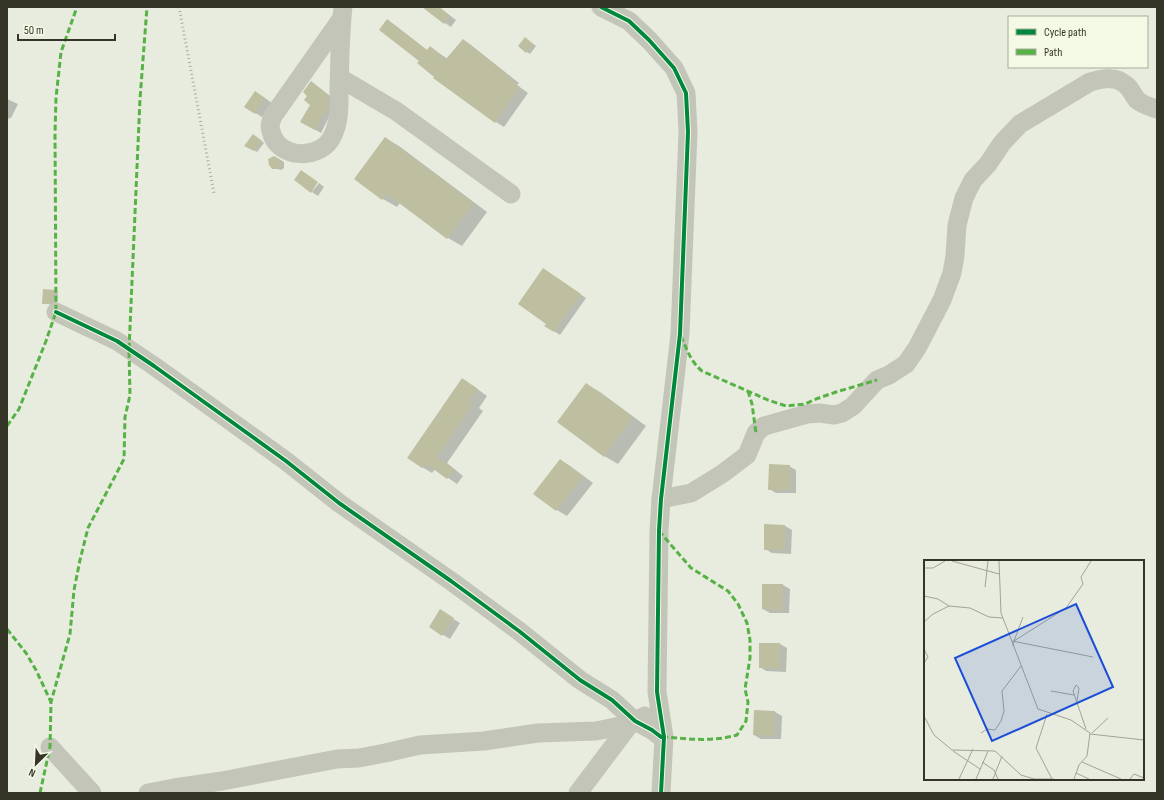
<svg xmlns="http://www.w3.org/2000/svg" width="1164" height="800" viewBox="0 0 1164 800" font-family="'Sofia Sans Condensed',sans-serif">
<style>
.shadow{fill:#0003}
.building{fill:#bebfa1}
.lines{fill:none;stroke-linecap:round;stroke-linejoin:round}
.minor{stroke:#c3c5b8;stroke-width:19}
.rail{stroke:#abaca3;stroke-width:3;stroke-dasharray:1 3;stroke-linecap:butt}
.quiet{stroke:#56b245;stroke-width:3;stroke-dasharray:6 3;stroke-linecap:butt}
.cycleway-casing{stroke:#f4f9e6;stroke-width:6}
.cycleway{stroke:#00873e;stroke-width:4}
.inset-road{fill:none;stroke:#a0a395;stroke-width:1}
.view{fill:#1d4ed8;fill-opacity:0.15;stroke:#1d4ed8;stroke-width:2}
.inset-edge{fill:none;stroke:#353527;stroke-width:2}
</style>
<rect width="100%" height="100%" fill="#e8ecdf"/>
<g class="shadow">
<polygon points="429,7 439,7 456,20 451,27 445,23"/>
<polygon points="387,21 396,26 428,51 431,48 448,59 463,40 471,45 519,83 517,85 528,93 504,127 496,122 436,77 420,61"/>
<polygon points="528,40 536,46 530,54 519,46"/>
<polygon points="312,82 334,99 328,119 321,133 301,122 311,105 308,96"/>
<polygon points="262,96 272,103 262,117 246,107"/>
<polygon points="7,99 18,104 11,118 9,118 7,121"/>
<polygon points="256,137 264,143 257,152 246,145"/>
<polygon points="385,138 399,146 487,212 462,246 448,238 400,203 397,207 383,199 355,179"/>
<polygon points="275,157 284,162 284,168 281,170 273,168"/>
<polygon points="319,183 324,187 318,196 312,192"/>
<polygon points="549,273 586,298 560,335 546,326 547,324"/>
<polygon points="44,290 55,291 58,293 57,303 52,305 43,303"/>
<polygon points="586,384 600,392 646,426 618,464 604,456"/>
<polygon points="472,385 487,396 479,408 483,411 447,463 463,476 457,484 435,469 432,473 422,467"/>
<polygon points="560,460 570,466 593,483 567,516 557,510 535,493"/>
<polygon points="789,466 796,470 796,493 776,493 769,489"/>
<polygon points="765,525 785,526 792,530 791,554 772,553 765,549"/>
<polygon points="763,585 783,585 790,589 789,613 770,613 763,609"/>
<polygon points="447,615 460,623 450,639 430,627"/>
<polygon points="780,644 787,648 786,672 766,671 760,667"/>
<polygon points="775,712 782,716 781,739 761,739 754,735"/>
</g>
<g class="building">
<polygon points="422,7 439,7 450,16 444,24"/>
<polygon points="387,19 427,50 430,46 446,59 463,39 511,77 509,79 520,87 495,123 433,78 434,77 417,63 419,61 379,30"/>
<polygon points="525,37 533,44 526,53 518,46"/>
<polygon points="311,81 328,95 328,110 322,116 315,130 300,122 310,105 304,100 307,96 303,92"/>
<polygon points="255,91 265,98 255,114 244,107"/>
<polygon points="253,134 262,141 254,151 244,146"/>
<polygon points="385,137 474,203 447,239 387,194 382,200 354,179"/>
<polygon points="274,156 282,161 281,167 277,169 272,169 269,165 268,159"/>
<polygon points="301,170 318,182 311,193 294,180"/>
<polygon points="543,268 581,294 554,332 544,326 546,324 518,304"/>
<polygon points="43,289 55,290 54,301 49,304 42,304"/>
<polygon points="462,378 478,389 469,402 473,404 437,457 454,469 447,479 425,463 422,468 407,458"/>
<polygon points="586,383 633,417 604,457 557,422"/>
<polygon points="560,459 583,476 556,511 533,494"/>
<polygon points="769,464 790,465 789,490 768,490"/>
<polygon points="764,524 785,525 785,550 764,550"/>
<polygon points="762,584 783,584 783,610 762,609"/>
<polygon points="440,609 454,618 442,636 429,627"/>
<rect x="759" y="643" width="21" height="25"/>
<polygon points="754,710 775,711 775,736 753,735"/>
</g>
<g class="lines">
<g class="minor">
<polyline points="601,7 629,21 649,40 674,68 686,93 688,132 680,334 661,499 659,531 657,692 664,737 661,793"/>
<path d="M 342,18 L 273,116 C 271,121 269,126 271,131 C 277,160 322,161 333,135 C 340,120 339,103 339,87 C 340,60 340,33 343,7"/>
<polyline points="340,78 396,111 511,194"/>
<polyline points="56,312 117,341 154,366 286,461 339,503 451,581 519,631 580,680 612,700 635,721 652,730 661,737 664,737"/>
<path d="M 661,499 L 691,493 L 722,474 L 747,455 L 756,433 L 764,426 L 807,414 L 820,413 L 834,415 L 842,413 L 853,406 L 877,380 L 889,375 L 906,364 L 917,348 L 942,300 L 952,273 L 955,256 L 957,225 L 964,198 L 973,180 L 988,164 L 1002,143 L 1020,124 L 1090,82 C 1103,79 1115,75 1126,85 C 1131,89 1133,95 1137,100 C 1143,105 1150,107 1157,109"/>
<polyline points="50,747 92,793"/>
<polyline points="148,793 174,788 222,781 337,759 359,758 385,753 420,745 484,741 538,733 596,731 630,724 645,716"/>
<polyline points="578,793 630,724"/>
</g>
<polyline class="rail" points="179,7 214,193"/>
<g class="quiet">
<path d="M 681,336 C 687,350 691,362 702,371 L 768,400 L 786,406 L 805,404 L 816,399 L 836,392 L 877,380"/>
<polyline points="748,391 752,404 756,433"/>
<polyline points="7,426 19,409 46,341 56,312 55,133 56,98 61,52 77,7"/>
<path d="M 659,531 L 691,568 L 728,591 L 738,604 L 747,623 L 750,640 L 750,658 L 745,689 L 748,702 L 746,721 L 737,735 C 713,742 689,739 664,737"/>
<polyline points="7,629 26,653 36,670 51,702"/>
<polyline points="40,793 50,747 51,702 70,634 74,590 80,560 88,528 124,459 125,417 130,395 129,350 140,99 147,7"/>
</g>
<defs>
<g id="cycleway">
<polyline points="601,7 629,21 649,40 674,68 686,93 688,132 680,334 661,499 659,531 657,692 664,737 661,793"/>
<polyline points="56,312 117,341 154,366 286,461 339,503 451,581 519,631 580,680 612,700 635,721 652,730 661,737 664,737"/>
</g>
</defs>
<use href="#cycleway" class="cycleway-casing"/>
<use href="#cycleway" class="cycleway"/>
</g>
<g transform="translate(924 560)">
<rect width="220" height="220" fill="#e8ecdf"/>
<path class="inset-road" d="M 28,1 L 75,14M 75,1 L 77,53 L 114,149 L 147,160 L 166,173 L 163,196 L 155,205 L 150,219M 1,8 L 9,8 L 21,1M 61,27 L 64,1M 0,36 L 14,39 L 25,46M 0,62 L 9,54 L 25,46 L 46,48 L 65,57 L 79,58M 88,81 L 169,97M 90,81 L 99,57M 89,86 L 90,81 L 142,48 L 159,24 L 157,17 L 167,1M 0,89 L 4,97 L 0,103M 127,131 L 150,135M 153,141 L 155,128 L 152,125 L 149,131 L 162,169M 123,154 L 112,188 L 128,219M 0,156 L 10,175 L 28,190 L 71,191 L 97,215 L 110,219 L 130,219M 57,173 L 63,169 L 71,170 L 77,161 L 80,151 L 78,131 L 97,106M 168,173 L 184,158M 166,174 L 220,180M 29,191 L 56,209M 58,202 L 70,210 L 74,219M 158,202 L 197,219M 152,213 L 165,219M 35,219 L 49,189M 52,219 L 64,191M 69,219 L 78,196M 206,219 L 210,214 L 220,218"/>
<path class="view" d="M 152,44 L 189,127 L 68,181 L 31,98 Z"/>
<rect width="220" height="220" class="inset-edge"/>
</g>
<rect width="1164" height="800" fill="none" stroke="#353527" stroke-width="16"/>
<rect x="1008" y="16" width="140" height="52" fill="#f4f9e6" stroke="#a8ab9a"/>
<rect x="1016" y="29" width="20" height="6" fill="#00873e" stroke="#a8ab9a"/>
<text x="1044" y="36" font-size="12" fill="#353527">Cycle path</text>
<rect x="1016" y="49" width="20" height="6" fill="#56b245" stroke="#a8ab9a"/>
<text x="1044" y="56" font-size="12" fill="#353527">Path</text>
<g transform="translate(36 764) rotate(204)" stroke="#f4f9e6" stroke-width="3" paint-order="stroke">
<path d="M0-3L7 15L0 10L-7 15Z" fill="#353527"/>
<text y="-6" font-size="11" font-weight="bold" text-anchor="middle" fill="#353527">N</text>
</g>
<path d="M18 34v6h97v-6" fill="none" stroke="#353527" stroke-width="2"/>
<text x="24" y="34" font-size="12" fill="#353527" stroke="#f4f9e6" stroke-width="3" paint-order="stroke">50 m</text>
</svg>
